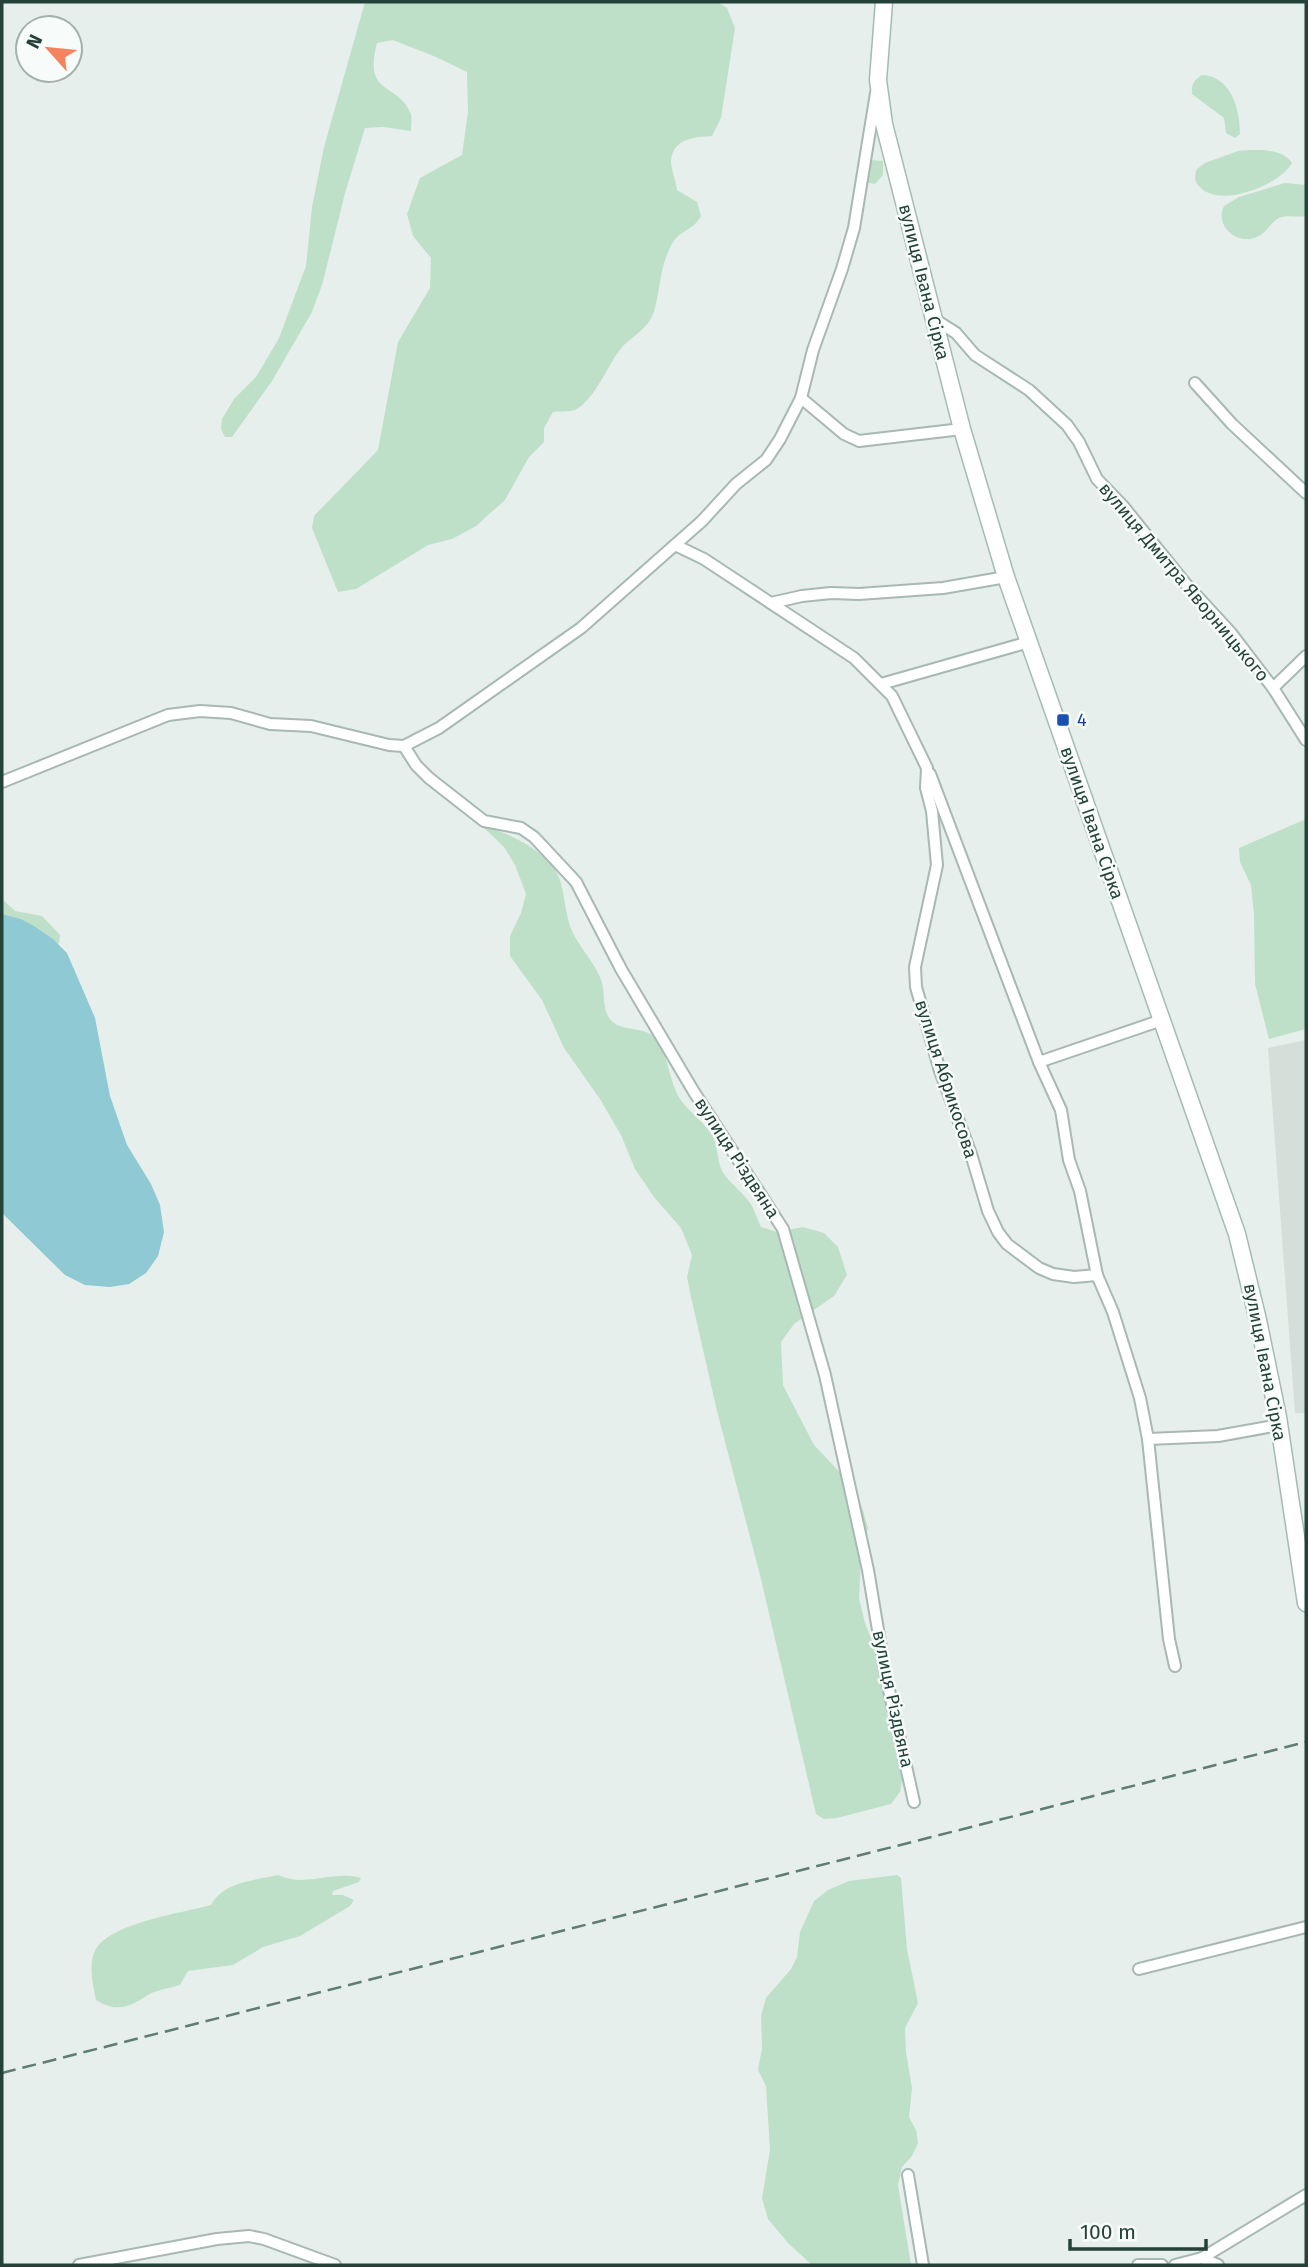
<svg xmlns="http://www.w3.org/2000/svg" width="1308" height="2267" viewBox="0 0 1308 2267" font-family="'Fira Sans',sans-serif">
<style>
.built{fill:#d4dfda}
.green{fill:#bfe0c8}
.water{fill:#8ec9d4}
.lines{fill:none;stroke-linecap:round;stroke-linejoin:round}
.street-casing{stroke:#a8b8b2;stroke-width:14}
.secondary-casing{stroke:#a4bbb3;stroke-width:19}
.street{stroke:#fff;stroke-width:10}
.secondary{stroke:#fff;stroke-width:16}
.rail{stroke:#5f7d75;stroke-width:2.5;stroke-dasharray:14 7;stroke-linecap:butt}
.transit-dot{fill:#1a4fb4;stroke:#f7fbf9;stroke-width:2.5}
.labels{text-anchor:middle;stroke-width:5;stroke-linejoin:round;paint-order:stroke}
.street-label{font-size:18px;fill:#24423a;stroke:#f7fbf9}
.transit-label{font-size:18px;fill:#164399;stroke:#f7fbf9;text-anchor:start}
</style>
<rect width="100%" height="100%" fill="#e6efeb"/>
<polygon class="built" points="1306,1040 1306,1413 1295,1413 1268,1048"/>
<g class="green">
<path d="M 365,2 L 718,2 L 727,8 L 735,28 L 721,118 L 712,136 C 695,137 673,138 671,161 C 671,169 676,181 677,190 L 697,202 L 701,216 C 692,233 678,228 669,250 C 660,269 660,289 655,308 C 651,326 636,334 624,345 C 609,360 596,400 575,410 C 569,412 559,411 553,412 L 544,428 L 544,442 L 529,457 L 505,500 L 476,526 L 452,539 L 428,545 L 356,589 L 338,592 L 312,528 L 314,516 L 378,450 L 398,342 L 430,288 L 431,258 L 413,236 L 407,214 L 420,178 L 462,155 L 468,112 L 467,72 L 436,57 L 393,40 L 377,43 C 363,97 396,80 411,114 C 412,119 411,126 411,131 L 383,127 L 365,128 L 345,193 L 322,285 L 312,312 L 272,381 L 232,437 L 225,437 L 221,429 L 222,419 L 234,399 L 256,377 L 279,338 L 306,266 L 312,207 L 324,147 Z"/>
<path d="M 1202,75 C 1231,76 1240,109 1240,134 L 1235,138 L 1226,133 L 1224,118 L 1192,94 C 1191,85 1194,80 1202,75 Z"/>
<path d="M 1238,151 C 1254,150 1282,147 1292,163 C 1280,185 1221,208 1201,188 C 1194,182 1194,176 1197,169 L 1205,163 Z"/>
<polygon points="869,160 883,161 883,175 875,184 866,182"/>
<path d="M 1285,183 L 1306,185 L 1306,216 C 1297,218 1287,214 1279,218 C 1271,222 1267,232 1259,236 C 1239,247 1214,227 1224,206 L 1239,197 Z"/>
<polygon points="1306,819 1306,1029 1269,1039 1255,984 1254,914 1251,885 1240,862 1239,848"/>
<path d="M 481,825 C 505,832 532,844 550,863 C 567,881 562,910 573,933 C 581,950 598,966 602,983 C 605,995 602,1008 610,1019 C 622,1034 645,1024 657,1040 C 669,1057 669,1081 680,1099 C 689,1112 704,1122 712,1135 C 718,1145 717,1160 722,1171 C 729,1183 742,1191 750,1203 C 755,1210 757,1219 761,1227 L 777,1232 L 803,1227 L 824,1233 L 838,1247 L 847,1275 L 834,1296 L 794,1324 L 781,1342 L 783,1385 L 814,1445 L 847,1480 L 862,1507 L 868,1528 L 861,1556 L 859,1599 L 865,1623 L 878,1656 L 903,1775 L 900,1792 L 891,1804 L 837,1818 L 824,1819 L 816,1814 L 760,1575 L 717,1411 L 691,1297 L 687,1277 L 692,1255 L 681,1228 L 654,1197 L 635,1169 L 621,1135 L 600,1099 L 564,1048 L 542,1000 L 510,956 L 510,936 L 521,913 L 526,894 L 515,865 L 504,847 Z"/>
<polygon points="2,899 15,911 42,916 60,935 59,944 21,919 2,914"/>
<path d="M 278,1875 C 305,1888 333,1870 361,1878 L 359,1882 L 333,1891 L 332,1895 L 343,1895 L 354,1900 L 350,1906 L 300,1936 L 263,1947 L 233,1965 L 188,1971 L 180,1985 C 170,1988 156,1990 148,1995 C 130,2007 116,2013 96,2000 C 93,1985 88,1965 95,1951 C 108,1923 183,1913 211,1905 C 224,1881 253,1881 278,1875 Z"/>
<polygon points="897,1875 901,1878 907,1949 918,2003 905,2028 906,2052 912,2088 909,2117 916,2130 918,2143 912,2156 902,2167 898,2185 911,2265 812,2265 788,2243 768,2219 762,2198 770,2150 766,2086 758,2070 762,2048 761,2016 766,1998 791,1969 797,1957 800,1932 814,1901 828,1890 849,1881"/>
</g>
<polygon class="water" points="2,914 21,919 34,926 53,939 67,953 95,1018 110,1096 127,1145 151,1184 160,1205 164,1232 158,1256 146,1273 129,1284 110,1287 85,1285 65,1275 2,1213"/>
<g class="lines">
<defs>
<g id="street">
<polyline points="934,319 956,333 975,355 1029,390 1067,425 1079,442 1097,479 1123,506 1185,583 1231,633 1273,688 1306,740"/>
<polyline points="1195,383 1232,424 1306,493"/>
<polyline points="801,398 844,434 859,441 962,429"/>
<polyline points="675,545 704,559 854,658 892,696 927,768 926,788 932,811 937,865 915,967 916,987 940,1071 971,1154 988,1211 998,1232 1007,1244 1039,1268 1053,1274 1074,1277 1097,1275"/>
<polyline points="771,603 802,596 831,593 859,594 943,588 1006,577"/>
<polyline points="881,684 1029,642"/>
<polyline points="1273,688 1306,656"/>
<polyline points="404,746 416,765 429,778 484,821 521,828 534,837 576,882 621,969 694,1092 783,1229 825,1375 868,1570 885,1672 914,1802"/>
<polyline points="930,774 1039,1062 1061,1110 1069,1160 1080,1191 1097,1275 1113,1312 1140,1398 1148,1439 1169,1639 1175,1666"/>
<polyline points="2,782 168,715 200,711 231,713 270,724 311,726 389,745 404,746 439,728 581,628 702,521 736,484 766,460 780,439 801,398 813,350 842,269 854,228 876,93"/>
<polyline points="1039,1062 1162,1020"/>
<polyline points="1148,1439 1218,1436 1279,1425"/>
<polyline points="1139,1969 1306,1927"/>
<polyline points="908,2175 923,2265"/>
<polyline points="1202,2258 1218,2265"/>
<polyline points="79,2265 217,2239 249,2236 264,2239 335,2265"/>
<polyline points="1138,2265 1162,2265"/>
<polyline points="1175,2265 1202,2258 1306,2195"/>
</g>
<polyline id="secondary" points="884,2 878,80 884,124 962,429 1006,577 1237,1234 1258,1320 1278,1417 1306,1603"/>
</defs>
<use href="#street" class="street-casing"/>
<use href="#secondary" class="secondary-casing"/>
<use href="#street" class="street"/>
<use href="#secondary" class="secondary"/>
<polyline class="rail" points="2,2073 1306,1742"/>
</g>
<rect class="transit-dot" x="1056" y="713" width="14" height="14" rx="3.5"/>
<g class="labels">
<g class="street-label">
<text transform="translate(924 282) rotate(76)" y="6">вулиця Івана Сірка</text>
<text transform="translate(1184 582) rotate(50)" y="6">вулиця Дмитра Яворницького</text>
<text transform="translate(1092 823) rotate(71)" y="6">вулиця Івана Сірка</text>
<text transform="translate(946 1079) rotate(72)" y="6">вулиця Абрикосова</text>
<text transform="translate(737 1158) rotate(57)" y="6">вулиця Різдвяна</text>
<text transform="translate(1265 1362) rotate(79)" y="6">вулиця Івана Сірка</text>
<text transform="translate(893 1699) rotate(78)" y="6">вулиця Різдвяна</text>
</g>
<g class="transit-label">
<text x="1077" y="726">4</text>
</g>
</g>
<rect width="1308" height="2267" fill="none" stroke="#24423a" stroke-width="7"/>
<g transform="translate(49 49) rotate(297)"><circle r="33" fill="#f7fbf9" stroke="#a3b1ad" stroke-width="2"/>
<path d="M0-5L12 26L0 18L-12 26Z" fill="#f4845f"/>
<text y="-10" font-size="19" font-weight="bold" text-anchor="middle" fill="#24423a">N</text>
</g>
<path d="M1070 2239v10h136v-10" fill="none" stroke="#24423a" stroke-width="3.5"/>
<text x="1080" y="2239" font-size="21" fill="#24423a" stroke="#f7fbf9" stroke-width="5" paint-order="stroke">100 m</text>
</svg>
